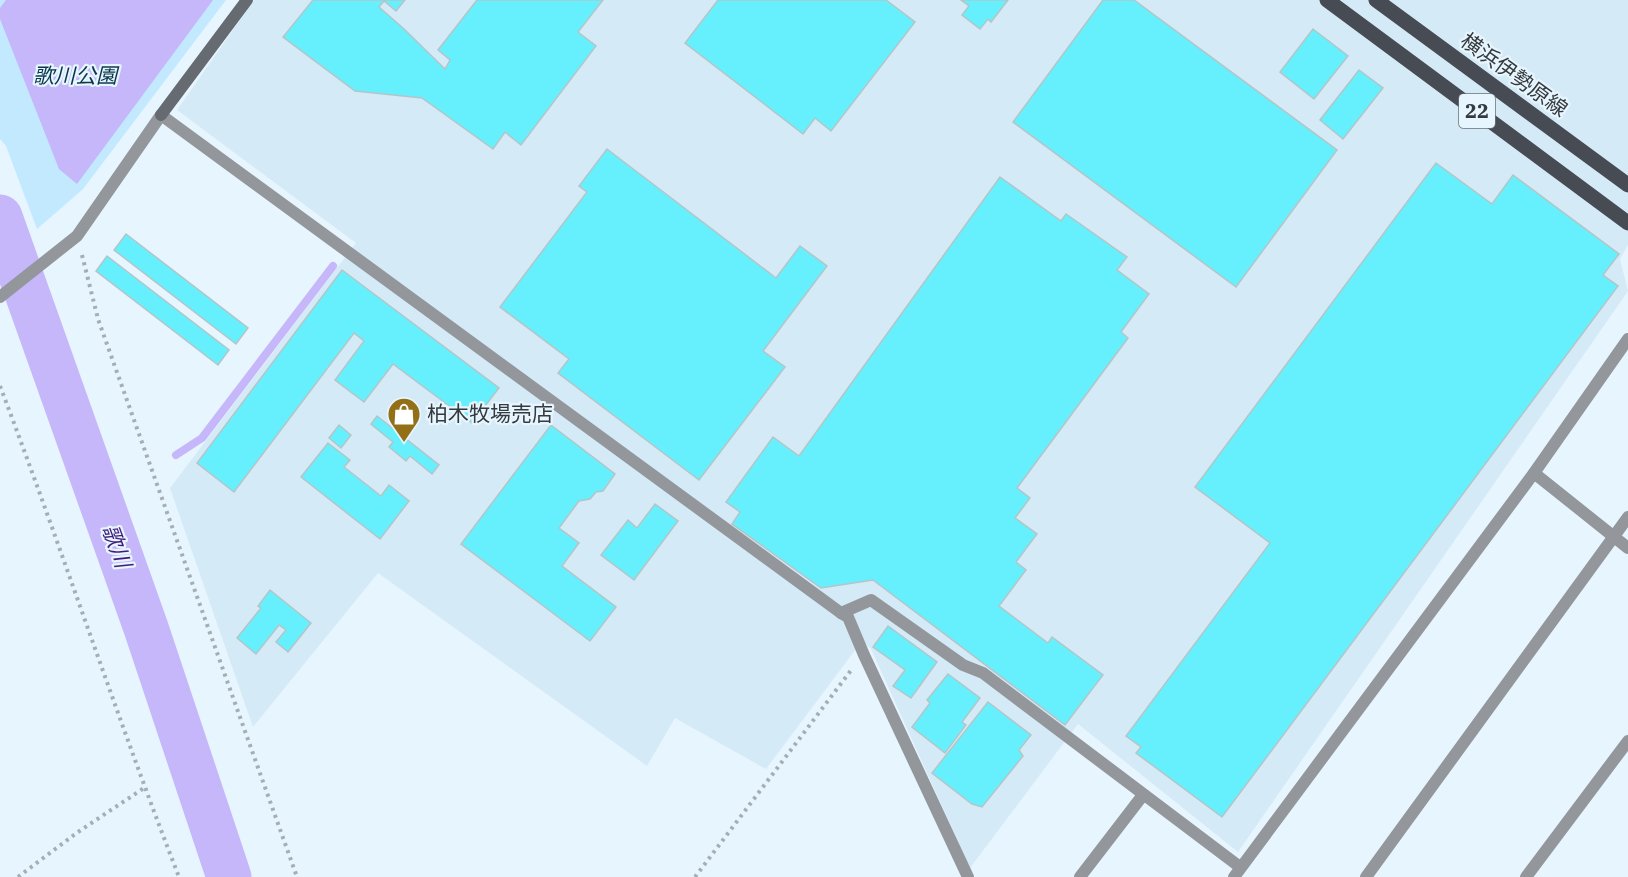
<svg xmlns="http://www.w3.org/2000/svg" width="1628" height="877" viewBox="0 0 1628 877" font-family="'IBM Plex Serif','Noto Sans JP',serif">
<style>
.built{fill:#d5eaf7}
.green{fill:#c3e9ff}
.water{fill:#c6b6fa}
.lines{fill:none;stroke-linecap:round;stroke-linejoin:round}
.stream{stroke:#c6b6fa;stroke-width:8}
.river{stroke:#c6b6fa;stroke-width:45}
.building{fill:#66f0fe;stroke:#b4c5c7;stroke-width:1.5}
.path{stroke:#a3aeb5;stroke-width:4;stroke-dasharray:3 4.5;stroke-linecap:butt}
.street{stroke:#93969b;stroke-width:12}
.secondary{stroke:#666a71;stroke-width:12}
.primary{stroke:#474b54;stroke-width:15}
.labels{text-anchor:middle;stroke-width:4.5;stroke-linejoin:round;paint-order:stroke}
.shield{fill:#e7f5fe;stroke:#6a7277;stroke-width:1.5}
.shield-label{font-size:20px;font-weight:bold;fill:#343a3d}
.street-label{font-size:21px;fill:#343a3d;stroke:#e7f5fe}
.park-label{font-size:21px;font-style:italic;fill:#09364b;stroke:#e7f5fe}
.poi-label{font-size:21px;fill:#343a3d;stroke:#e7f5fe;text-anchor:start}
.water-label{font-size:22px;font-style:italic;fill:#411c7c;stroke:#e7f5fe}
</style>
<rect width="100%" height="100%" fill="#e7f5fe"/>
<polygon class="built" points="254,0 1628,0 1628,245 1620,259 1628,291 1238,852 1078,724 970,868 871,649 862,641 766,769 675,718 647,766 378,573 253,727 170,488 356,243 177,110"/>
<polygon class="green" points="0,0 226,0 83,189 37,229 6,146 0,139"/>
<polygon class="water" points="6,0 213,0 77,184 59,169 0,19 0,8"/>
<g class="lines">
<polyline class="stream" points="176,455 202,438 333,266"/>
<polyline class="river" points="0,217 146,628 229,877"/>
</g>
<g class="building">
<polygon points="313,0 405,0 396,11 384,1 379,7 403,28 445,69 450,60 438,50 477,0 603,0 578,32 596,46 521,145 505,132 493,149 422,98 355,91 283,37"/>
<polygon points="718,0 886,0 915,22 831,131 815,118 803,134 685,43"/>
<polygon points="961,0 1008,0 991,22 988,19 980,29 962,15 969,6"/>
<polygon points="1103,0 1134,0 1337,150 1236,287 1013,122"/>
<polygon points="1313,29 1348,56 1314,99 1280,72"/>
<polygon points="1359,70 1383,88 1343,139 1320,120"/>
<polygon points="607,149 776,278 800,246 827,266 763,351 785,367 699,480 558,373 569,359 500,307 587,192 579,186"/>
<polygon points="1436,163 1492,204 1513,175 1619,254 1603,275 1618,286 1222,817 1136,753 1141,747 1126,736 1270,543 1195,487"/>
<polygon points="1000,177 1061,221 1066,214 1127,257 1117,270 1149,294 1121,332 1128,338 1017,488 1030,498 1015,518 1037,534 1016,562 1026,570 999,606 1048,643 1052,637 1103,675 1065,725 873,580 821,588 732,524 740,512 726,502 773,437 799,456"/>
<polygon points="126,234 248,328 236,344 114,250"/>
<polygon points="107,256 229,350 218,365 96,271"/>
<polygon points="342,270 499,388 472,423 393,364 364,402 335,380 364,341 354,333 234,492 197,463"/>
<polygon points="377,416 439,465 432,474 410,456 406,461 389,447 393,442 371,424"/>
<polygon points="339,425 351,435 341,448 329,438"/>
<polygon points="551,425 615,474 603,491 596,492 590,499 579,501 559,528 579,543 562,566 616,607 590,641 461,544"/>
<polygon points="328,443 350,460 344,467 381,496 389,485 409,501 380,539 301,477"/>
<polygon points="655,504 678,521 634,580 601,555 628,520 637,528"/>
<polygon points="270,590 311,623 288,652 276,642 286,630 279,625 256,654 237,638 261,608 258,606"/>
<polygon points="888,626 937,662 911,698 893,686 905,670 873,647"/>
<polygon points="948,674 980,698 962,722 966,725 945,753 912,727 930,703 927,700"/>
<polygon points="988,702 1031,735 1019,750 1023,756 982,807 972,804 932,773"/>
</g>
<g class="lines">
<g class="path">
<polyline points="82,255 98,319 297,877"/>
<path d="M 0,386 C 62,549 116,715 179,877"/>
<polyline points="18,877 78,832 144,788"/>
<polyline points="695,877 852,669"/>
</g>
<g class="street">
<polyline points="0,297 77,236 161,115 841,613 871,600 963,665 983,673 1240,867"/>
<polyline points="1534,473 1628,548"/>
<polyline points="841,613 848,617 864,655 968,877"/>
<polyline points="1080,877 1143,795"/>
<polyline points="1234,877 1534,473 1628,339"/>
<polyline points="1366,877 1628,517"/>
<polyline points="1526,877 1628,741"/>
</g>
<polyline class="secondary" points="161,115 247,0"/>
<g class="primary">
<polyline points="1327,0 1628,223"/>
<polyline points="1376,0 1628,185"/>
</g>
</g>
<defs>
<symbol id="shop-pin" viewBox="-11 -11 22 30"><path d="M0 17L-7.5 6A9.5 9.5 0 1 1 7.5 6Z" fill="#936f17" stroke="#e7f5fe"/><path d="M-5-2.5h2.3a2.7 3.5 0 0 1 5.4 0H5L5.5 6h-11ZM-1.5-2.5h3a1.5 2.3 0 0 0-3 0Z" fill="#fff"/></symbol>
</defs>
<g fill-rule="evenodd">
<use href="#shop-pin" x="385" y="395" width="38" height="52"/>
</g>
<g class="labels">
<rect class="shield" x="1459" y="94" width="36" height="34" rx="4.5"/>
<g class="shield-label">
<text x="1477" y="118">22</text>
</g>
<g class="street-label">
<text transform="translate(1514 75) rotate(36)" y="7">横浜伊勢原線</text>
</g>
<g class="park-label">
<text x="75" y="83">歌川公園</text>
</g>
<g class="poi-label">
<text x="427" y="421">柏木牧場売店</text>
</g>
<g class="water-label">
<text transform="translate(117 546) rotate(70)" y="8">歌川</text>
</g>
</g>
</svg>
